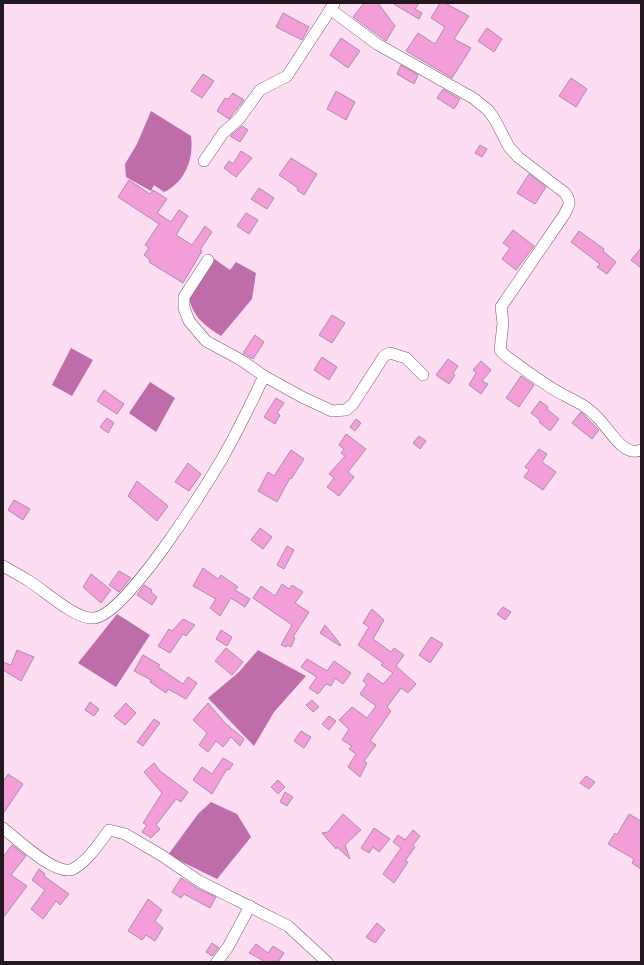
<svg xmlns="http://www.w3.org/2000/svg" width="644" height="965" viewBox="0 0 644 965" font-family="Inter,sans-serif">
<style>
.water{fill:#bf6da8}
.building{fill:#f39dd9;stroke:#ac8fa2}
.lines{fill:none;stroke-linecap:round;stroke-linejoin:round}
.street-casing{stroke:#785d6f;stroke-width:12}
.street{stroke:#fff;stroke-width:11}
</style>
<rect width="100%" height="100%" fill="#fcddf2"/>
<g class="water">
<path d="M 151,111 L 191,136 C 194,159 185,182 164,192 L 154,185 L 151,191 L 126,177 L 125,164 L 137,144 Z"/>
<path d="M 213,258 L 230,270 L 236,262 L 256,273 L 252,299 L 221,336 C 205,326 192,316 189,297 Z"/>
<polygon points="71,348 93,360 72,396 52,385"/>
<polygon points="150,382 175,398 156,432 129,413"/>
<polygon points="117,614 150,635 116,687 78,663"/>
<polygon points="258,650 306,676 274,712 254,746 208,698 239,672"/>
<polygon points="211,802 237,814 251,837 217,879 168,855 198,814"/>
</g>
<g class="building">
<polygon points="364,3 378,3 395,26 386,41 353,17"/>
<polygon points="392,3 419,3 415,9 422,13 419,19"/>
<polygon points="440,3 445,3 469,16 454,39 471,48 452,78 406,51 418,33 435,44 445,27 431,18"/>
<polygon points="283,13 309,27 302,40 276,27"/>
<polygon points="487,28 502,39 494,52 478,41"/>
<polygon points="341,38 360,51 348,68 330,55"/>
<polygon points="401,65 418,75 414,84 397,74"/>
<polygon points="203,74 214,81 202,98 191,91"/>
<polygon points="571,78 587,89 576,107 559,96"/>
<polygon points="443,89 460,99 454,109 437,98"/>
<polygon points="336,91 355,102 346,120 327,109"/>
<polygon points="233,93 244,100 229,119 217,111 225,98 228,99"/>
<polygon points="242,126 248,130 240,142 230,136"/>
<polygon points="480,145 487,149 482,157 475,153"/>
<polygon points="241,151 252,158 236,177 224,168 229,161 233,164"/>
<polygon points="291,158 317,174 304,195 297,190 298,188 279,175"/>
<polygon points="529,174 546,187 535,204 517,193"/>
<polygon points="129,180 150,194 153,190 167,199 157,213 171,222 179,210 188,216 176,235 192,245 205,226 212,232 200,250 202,251 183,283 149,262 150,260 144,255 149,248 145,245 159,224 118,197"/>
<polygon points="259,188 274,198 267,209 251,199"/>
<polygon points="246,213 258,220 249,234 237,226"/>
<polygon points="513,230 534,246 516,270 502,259 510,248 503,243"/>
<polygon points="579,231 604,249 603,251 616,262 607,274 597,267 600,264 571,242"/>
<polygon points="641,248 641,268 631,260"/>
<polygon points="332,315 345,323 332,343 319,335"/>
<polygon points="255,335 264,342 253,359 243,353"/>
<polygon points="322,357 337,367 329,380 314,370"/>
<polygon points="448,359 458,366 453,373 455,375 449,384 436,375"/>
<polygon points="481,361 491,370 482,381 488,384 481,394 469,385 476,373 473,370"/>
<polygon points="521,376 534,385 519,407 506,398"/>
<polygon points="104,390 124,404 117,414 97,401"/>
<polygon points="276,398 284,403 277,413 280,415 275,424 264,417"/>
<polygon points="540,401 548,407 547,409 559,419 550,431 539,422 540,420 531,413"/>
<polygon points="581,412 599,430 592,439 572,423"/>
<polygon points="107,418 114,423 108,433 100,427"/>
<polygon points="356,419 361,423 355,431 350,427"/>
<polygon points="346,434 366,449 348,472 354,477 339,496 327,487 334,478 329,474 345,456 341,453 344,449 339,445"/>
<polygon points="419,436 426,441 420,449 413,443"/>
<polygon points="539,449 547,454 542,462 556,472 543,490 524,477 529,470 525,467"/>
<polygon points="291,450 304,459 291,479 290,478 277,502 258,491 268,472 274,476"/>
<polygon points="188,463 201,474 189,491 175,482"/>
<polygon points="137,481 168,506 157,521 128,496"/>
<polygon points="14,500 30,509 23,520 8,510"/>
<polygon points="260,528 272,537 263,549 251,540"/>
<polygon points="287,546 294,550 284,569 277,565"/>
<polygon points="203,568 218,579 221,575 238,587 235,590 250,599 245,607 231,598 220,616 210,608 216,599 193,586"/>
<polygon points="119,571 131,578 119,592 109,585"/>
<polygon points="91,574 111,590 101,603 83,587"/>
<polygon points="282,584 289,589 292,585 303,592 295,603 309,612 293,637 295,638 291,647 287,645 286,647 281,645 292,625 253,598 261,586 275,596"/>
<polygon points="144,585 152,590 151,592 157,597 152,605 137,595"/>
<polygon points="503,607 511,612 505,620 497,614"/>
<polygon points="372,609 384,620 373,639 391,652 394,648 404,655 396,666 416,684 408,693 401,688 387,707 391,711 370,741 376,745 364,761 367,763 360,777 348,767 356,754 349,749 352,746 342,740 349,729 339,720 352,707 367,718 376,706 360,694 367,684 363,681 368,673 383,684 393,673 381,665 383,663 358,645 369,627 363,623"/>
<polygon points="183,619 195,625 186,636 183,634 170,653 158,646 169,629 172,631"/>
<polygon points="325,625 341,645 340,646 320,633"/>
<polygon points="221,630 232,637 227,646 216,639"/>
<polygon points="431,637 443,644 430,663 419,655"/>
<polygon points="226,648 243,662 232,675 215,661"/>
<polygon points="17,650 34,657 21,681 3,670 3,662 11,665"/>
<polygon points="143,655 160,665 158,667 183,684 188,677 197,683 186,699 168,689 166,693 150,682 151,680 134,671"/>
<polygon points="307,659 327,671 334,661 351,673 343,684 335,678 331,686 326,684 318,694 309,688 317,677 301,667"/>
<polygon points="312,700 319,707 313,712 306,705"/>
<polygon points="90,702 99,709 94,716 85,710"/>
<polygon points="126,703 136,713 125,725 114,716"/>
<polygon points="208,703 225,723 244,739 240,746 231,737 223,747 216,741 208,752 199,745 207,733 193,720"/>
<polygon points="329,716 336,721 329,730 322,724"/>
<polygon points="154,719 160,723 143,746 137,742"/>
<polygon points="301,731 311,737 304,748 294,741"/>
<polygon points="223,758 233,764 229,770 227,769 212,794 193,780 202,767 212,774"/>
<polygon points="154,763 160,771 188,792 181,802 176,799 156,825 160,829 151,838 142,832 147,825 143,823 162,793 144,772"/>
<polygon points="8,774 23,784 3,814 3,782"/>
<polygon points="586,776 595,782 589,789 580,783"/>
<polygon points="278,780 285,787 278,794 271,787"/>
<polygon points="285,792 293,797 287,806 280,802"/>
<polygon points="343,814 361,830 345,845 350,859 337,847 336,849 322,833 328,832"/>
<polygon points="629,814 641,821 641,869 632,863 634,859 608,844 615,833 617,835"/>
<polygon points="374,828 390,839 379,852 373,847 369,853 361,848"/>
<polygon points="413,830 420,836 413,845 415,847 405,861 408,862 394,883 383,874 401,848 393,842 398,835 405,840"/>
<polygon points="12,845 26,856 11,875 27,886 3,918 3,857"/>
<polygon points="39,869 45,874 44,876 69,894 60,905 56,901 43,919 31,909 45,890 32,880"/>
<polygon points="181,878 195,887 216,897 210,908 184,894 181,898 172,892"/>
<polygon points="148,899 162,910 155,921 163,928 155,941 146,935 142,940 128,931"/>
<polygon points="377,923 385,930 375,943 366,937"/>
<polygon points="212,943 219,948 212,956 206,952"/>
<polygon points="256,944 268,953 273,946 284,953 278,962 266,962 249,953"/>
</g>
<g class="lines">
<defs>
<g id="street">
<path d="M 330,9 L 377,44 L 473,98 L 488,110 L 495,120 L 509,147 L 518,157 L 565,193 C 572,202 569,206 564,215 L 501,307 L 503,323 L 500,350 L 507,357 C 526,370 544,385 564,395 C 580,404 584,404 597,417 C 608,427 623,458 641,450"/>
<polyline points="204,161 223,133 239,119 260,90 287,76 334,4"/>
<polyline points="208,260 184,297 184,308 189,321 206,341 241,360 264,376 302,397 332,411 346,410 353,404 384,356 390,353 406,358 423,375"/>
<path d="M 3,566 C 12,571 21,576 29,581 C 45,591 76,620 94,618 C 126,615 204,489 222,459 C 237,432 251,404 264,376"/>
<path d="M 3,828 C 17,839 56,877 73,869 C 88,861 100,842 109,830 L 125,834 L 161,855 L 199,881 L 288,926 L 327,962"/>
<polyline points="217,962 228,947 250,906"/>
</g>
</defs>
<use href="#street" class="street-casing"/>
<use href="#street" class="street"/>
</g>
<rect width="644" height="965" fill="none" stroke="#231820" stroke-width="8"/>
</svg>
